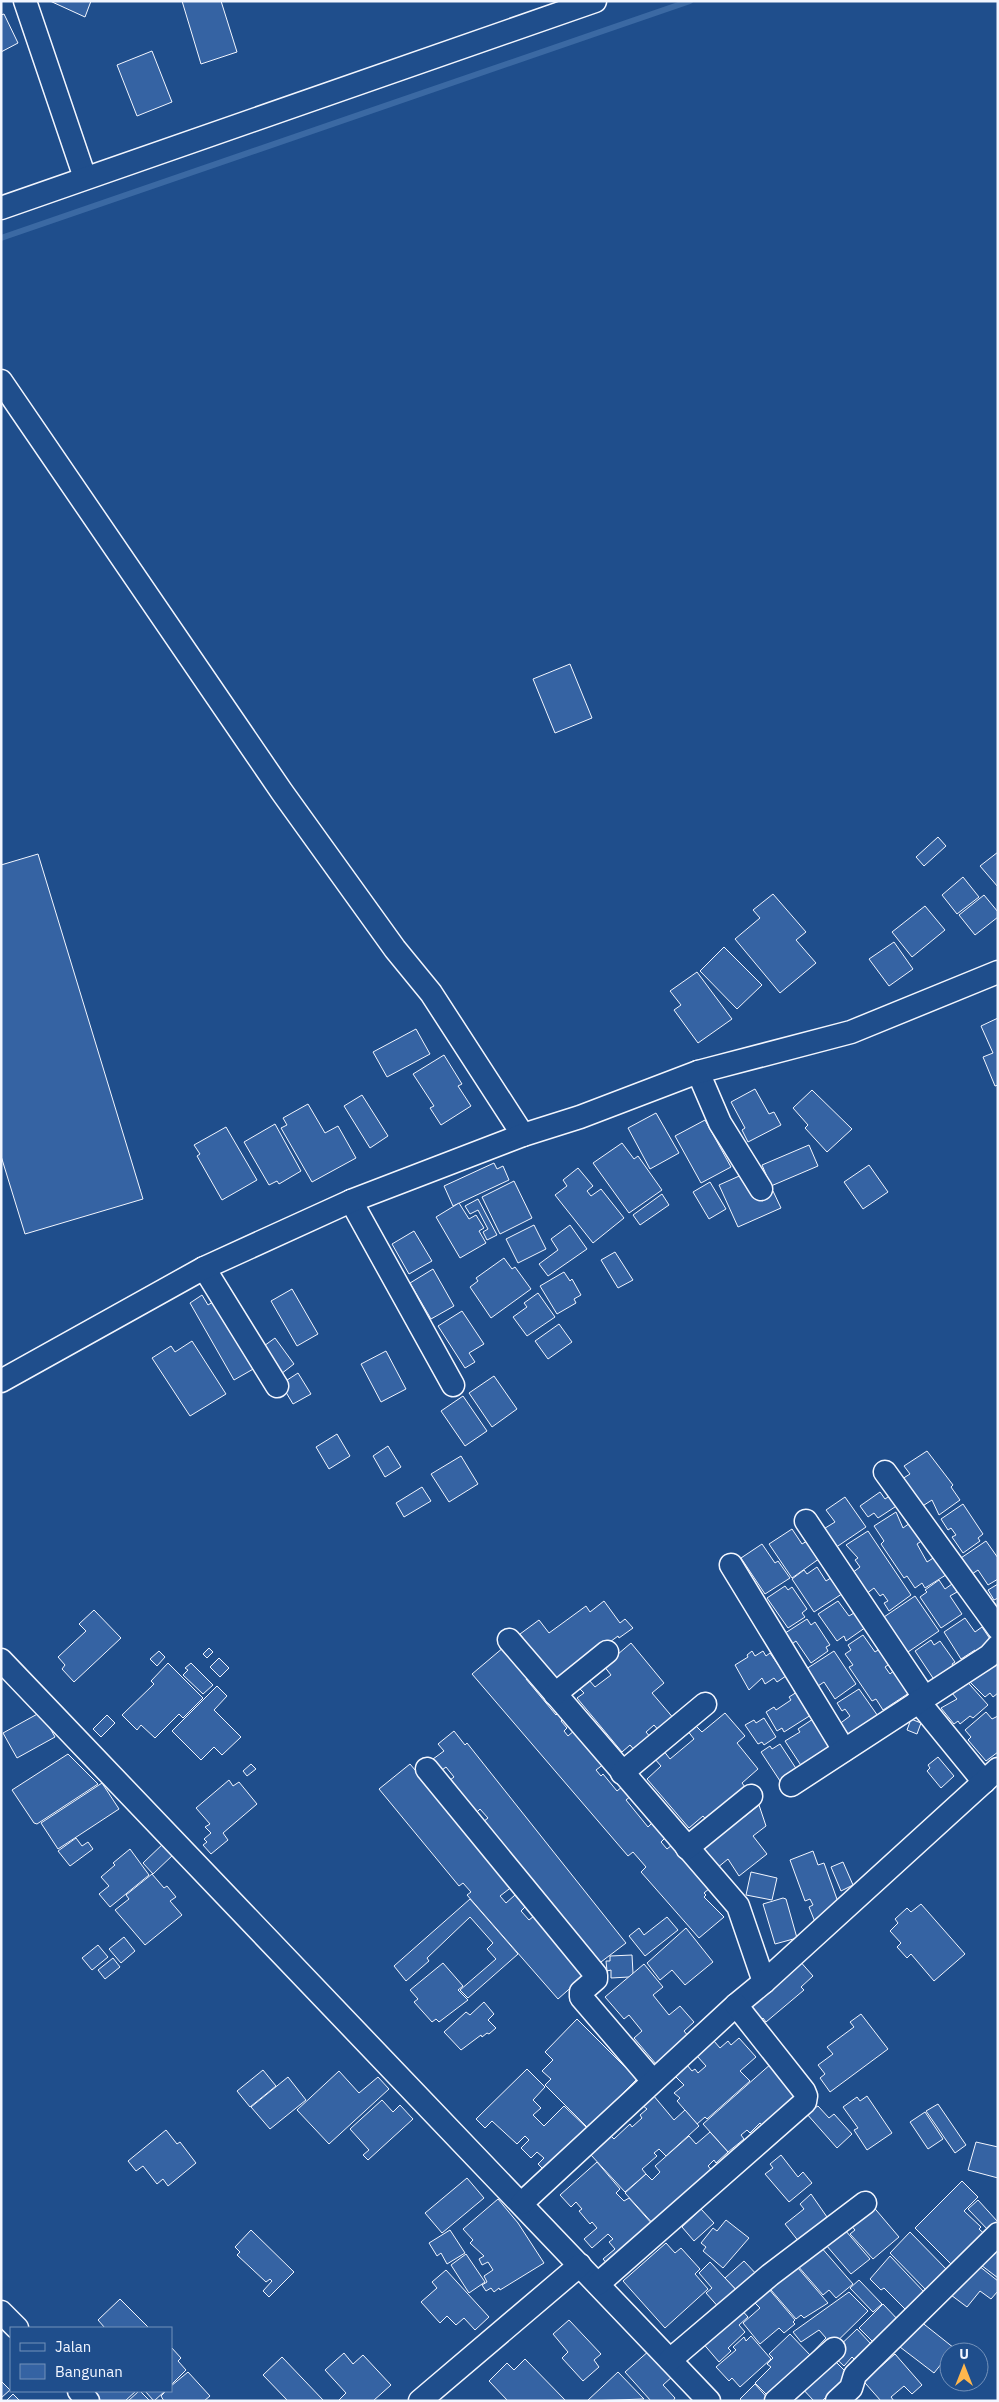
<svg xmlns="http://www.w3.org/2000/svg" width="999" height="2402" viewBox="0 0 999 2402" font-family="'IBM Plex Sans',sans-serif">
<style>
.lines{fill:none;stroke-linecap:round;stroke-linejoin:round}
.stream{stroke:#3b69a3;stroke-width:6}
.building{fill:#3563a3;stroke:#f2f6ff}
.minor-casing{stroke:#f2f6ff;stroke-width:25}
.minor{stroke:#1f4e8c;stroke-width:22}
</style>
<rect width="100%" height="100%" fill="#1f4e8c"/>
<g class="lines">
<polyline class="stream" points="1,238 690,1"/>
</g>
<g class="building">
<polygon points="50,1 91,1 85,17"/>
<polygon points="182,1 221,1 237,52 201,64"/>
<polygon points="4,14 18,43 1,52 1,15"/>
<polygon points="152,51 172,102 137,116 117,65"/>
<polygon points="570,664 592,718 555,733 533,679"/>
<polygon points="938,837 946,846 924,866 916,857"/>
<polygon points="998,852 998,887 980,866"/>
<polygon points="38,854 143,1199 25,1234 1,1156 1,865"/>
<polygon points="963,877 979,897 957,914 942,895"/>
<polygon points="773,894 806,932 796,940 816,963 780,993 735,939 760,918 753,910"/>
<polygon points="984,895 998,912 998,917 975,935 959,915"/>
<polygon points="925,906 945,930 912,957 892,932"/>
<polygon points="894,942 913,969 889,986 869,959"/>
<polygon points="724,947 762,985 737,1009 700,971"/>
<polygon points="697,972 732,1019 698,1043 674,1010 681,1005 670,991"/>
<polygon points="998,1018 998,1085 995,1086 983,1057 993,1053 981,1026"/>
<polygon points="416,1029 430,1054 387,1077 373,1052"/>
<polygon points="444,1055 462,1084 458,1086 471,1106 441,1125 430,1108 434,1106 413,1074"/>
<polygon points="755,1089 769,1114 774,1112 781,1125 748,1142 742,1130 745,1128 731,1102"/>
<polygon points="812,1090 852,1129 827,1152 805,1128 808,1125 793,1108"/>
<polygon points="362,1095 388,1136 370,1148 344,1106"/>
<polygon points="308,1104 325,1133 338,1126 356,1158 312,1182 281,1128 287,1125 283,1118"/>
<polygon points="656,1113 679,1153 650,1169 628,1128"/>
<polygon points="705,1120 731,1167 701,1183 675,1136"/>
<polygon points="275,1124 301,1171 279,1184 277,1181 269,1185 244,1142"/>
<polygon points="226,1127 257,1180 222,1200 197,1156 200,1154 194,1145"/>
<polygon points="622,1143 634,1159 638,1156 662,1190 629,1213 593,1163"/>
<polygon points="809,1145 818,1166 771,1186 762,1165"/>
<polygon points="494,1163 497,1169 503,1166 509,1180 453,1206 444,1186"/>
<polygon points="869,1165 888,1192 863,1209 844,1182"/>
<polygon points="578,1168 593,1186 587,1191 591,1196 601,1189 624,1218 593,1243 555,1195 567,1186 563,1180"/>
<polygon points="746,1173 757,1198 773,1191 781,1208 738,1227 719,1185"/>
<polygon points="514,1181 532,1218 500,1234 482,1197"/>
<polygon points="710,1182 726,1209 709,1219 693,1192"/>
<polygon points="662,1194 669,1205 640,1225 633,1215"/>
<polygon points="478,1199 497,1235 487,1240 483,1232 488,1229 478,1210 470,1214 465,1206"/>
<polygon points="459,1203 469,1219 476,1215 484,1228 479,1231 486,1243 460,1258 436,1217"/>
<polygon points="534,1225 546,1249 518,1263 506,1239"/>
<polygon points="570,1225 587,1249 548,1276 539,1264 558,1250 551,1239"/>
<polygon points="414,1231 432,1261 409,1274 392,1244"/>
<polygon points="615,1252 633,1280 618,1288 601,1260"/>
<polygon points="504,1258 512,1269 515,1267 531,1289 491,1318 470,1287 478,1281 476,1278"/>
<polygon points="433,1269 454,1306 431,1319 410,1283"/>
<polygon points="564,1272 570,1281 572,1279 581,1295 574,1299 576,1303 557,1314 540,1286"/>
<polygon points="292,1289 318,1334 297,1346 271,1301"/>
<polygon points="538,1293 555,1317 527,1336 513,1317 527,1307 524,1303"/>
<polygon points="202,1295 208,1305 216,1300 255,1368 234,1380 190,1303"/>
<polygon points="462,1311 484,1344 469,1353 475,1362 465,1368 438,1326"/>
<polygon points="559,1324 572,1342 548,1359 535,1341"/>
<polygon points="275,1338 294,1364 277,1377 257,1351"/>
<polygon points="192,1341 226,1394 190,1416 152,1358 171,1346 175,1352"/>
<polygon points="386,1351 406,1389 381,1402 361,1364"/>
<polygon points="298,1373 311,1394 293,1404 281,1384"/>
<polygon points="494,1376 517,1409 492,1427 469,1393"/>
<polygon points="463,1396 487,1431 465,1446 441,1411"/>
<polygon points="337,1434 350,1456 329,1469 316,1447"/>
<polygon points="388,1446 401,1467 385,1477 373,1456"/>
<polygon points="927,1451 953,1485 951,1487 960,1500 939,1515 932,1500 921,1507 902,1479 910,1474 904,1466"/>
<polygon points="461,1456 478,1484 449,1502 431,1474"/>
<polygon points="422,1487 431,1501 404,1517 396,1503"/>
<polygon points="880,1492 885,1499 894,1493 901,1503 878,1518 874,1513 868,1517 860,1506"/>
<polygon points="845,1497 866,1527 835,1548 822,1530 835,1522 826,1510"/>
<polygon points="963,1504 983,1534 978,1538 980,1541 963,1553 952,1537 956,1535 951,1528 948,1530 941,1519"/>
<polygon points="896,1512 903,1528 914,1520 926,1538 917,1544 927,1562 938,1555 949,1573 925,1588 922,1583 915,1588 907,1576 904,1578 881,1544 884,1541 874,1526"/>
<polygon points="792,1529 802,1544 807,1541 823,1556 792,1578 769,1544"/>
<polygon points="868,1531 911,1595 889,1611 884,1603 888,1601 883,1594 880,1596 874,1588 866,1594 852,1573 860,1567 855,1560 858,1558 846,1545"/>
<polygon points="986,1541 998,1558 998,1579 988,1585 978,1570 966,1578 955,1562"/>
<polygon points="762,1544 775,1563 778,1561 790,1578 765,1594 741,1558"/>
<polygon points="817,1567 826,1581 837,1574 848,1590 814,1612 792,1579 804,1570 807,1574"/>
<polygon points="939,1580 945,1589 952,1584 957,1592 950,1596 962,1614 941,1628 920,1597 927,1592 925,1590"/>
<polygon points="998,1584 998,1598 994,1600 988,1590"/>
<polygon points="785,1586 788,1590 792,1587 807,1609 802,1613 805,1617 788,1628 767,1598"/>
<polygon points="915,1596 939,1631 905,1654 881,1619"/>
<polygon points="604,1601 620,1623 625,1619 633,1628 619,1638 618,1636 556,1682 520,1634 539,1620 549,1633 586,1606 590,1612"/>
<polygon points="838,1601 849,1616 859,1610 869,1625 846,1641 844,1636 837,1641 818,1614"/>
<polygon points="94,1610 121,1638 74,1682 62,1669 65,1665 58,1657 86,1631 79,1624"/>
<polygon points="965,1618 975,1632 982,1627 994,1645 977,1653 975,1650 961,1659 944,1632"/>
<polygon points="807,1619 811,1625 815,1622 830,1645 826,1647 828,1651 811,1663 796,1641 786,1648 779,1637"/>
<polygon points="863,1635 875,1652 884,1646 894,1661 885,1667 890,1674 897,1668 912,1691 883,1710 876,1699 872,1701 849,1667 853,1665 845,1654 851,1650 848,1645"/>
<polygon points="931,1640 934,1645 940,1641 955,1662 952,1664 955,1669 935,1681 915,1651"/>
<polygon points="631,1643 664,1683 652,1693 675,1720 660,1732 654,1725 646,1732 652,1739 636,1752 630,1745 622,1752 577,1698 584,1693 579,1688 589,1680 595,1687 611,1675 604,1666"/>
<polygon points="504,1647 529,1676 526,1679 556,1715 558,1713 563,1719 561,1721 567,1728 564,1731 568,1736 575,1730 604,1764 596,1770 601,1776 603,1774 617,1791 623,1786 631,1796 626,1800 648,1827 653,1822 666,1837 661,1842 667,1849 672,1845 710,1888 704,1893 706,1895 704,1897 724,1917 699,1938 641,1872 646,1867 633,1852 628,1856 472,1674"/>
<polygon points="209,1648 213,1652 207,1658 203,1654"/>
<polygon points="159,1651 165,1657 157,1666 150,1659"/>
<polygon points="752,1651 755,1656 763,1651 766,1656 770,1653 786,1676 777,1682 774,1678 765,1684 762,1678 749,1690 735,1665 748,1657 747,1655"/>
<polygon points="834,1651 856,1684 835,1699 824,1682 815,1688 803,1671"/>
<polygon points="219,1658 229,1668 220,1677 210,1667"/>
<polygon points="998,1659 998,1693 993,1697 990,1693 985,1697 965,1677 981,1663 988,1671 995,1665"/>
<polygon points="168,1663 203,1698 183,1718 179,1714 155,1738 141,1725 137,1730 122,1715 154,1684 151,1681"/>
<polygon points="191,1663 213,1685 203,1694 183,1675 188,1670 185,1668"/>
<polygon points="963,1677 988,1705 973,1718 970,1716 960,1724 958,1721 954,1724 941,1708 957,1699 952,1693"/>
<polygon points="217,1686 227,1696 214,1710 241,1737 222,1755 214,1747 201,1760 172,1731"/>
<polygon points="859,1689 880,1719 849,1740 838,1725 850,1716 845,1709 842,1711 837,1703"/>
<polygon points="797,1692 811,1715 784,1732 782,1728 777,1731 766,1712 774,1707 776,1710 791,1700 789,1697"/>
<polygon points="41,1712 55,1737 17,1758 3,1733"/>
<polygon points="986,1712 992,1719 998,1716 998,1752 986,1761 968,1740 971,1737 965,1730"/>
<polygon points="725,1713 745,1736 737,1743 758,1769 742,1783 745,1787 708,1822 703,1816 689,1828 647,1779 661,1766 654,1758 663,1750 670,1759 694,1739 687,1730 694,1724 702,1732"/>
<polygon points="107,1715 115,1723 101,1737 93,1729"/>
<polygon points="816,1717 837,1749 804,1770 785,1741 800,1732 798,1729"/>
<polygon points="764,1718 776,1737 764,1745 762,1742 758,1744 745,1725 754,1720 756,1723"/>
<polygon points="911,1719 921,1723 917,1734 907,1730"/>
<polygon points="454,1731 465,1745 467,1743 626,1943 597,1965 483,1822 488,1818 480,1809 476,1813 450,1780 454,1777 446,1767 442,1770 433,1759 444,1751 438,1744"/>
<polygon points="780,1744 799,1773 782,1784 761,1752 770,1746 772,1749"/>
<polygon points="68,1754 98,1784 37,1824 34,1823 12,1790"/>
<polygon points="938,1757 954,1776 941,1788 927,1771 930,1768 928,1765"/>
<polygon points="251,1764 256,1769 247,1776 243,1771"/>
<polygon points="410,1764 513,1886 500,1896 506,1903 515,1895 525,1907 521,1911 529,1920 534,1916 585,1975 558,1999 467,1895 471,1892 463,1883 459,1886 379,1789"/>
<polygon points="229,1780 233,1786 239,1782 257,1804 223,1833 228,1840 211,1854 203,1845 207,1842 204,1839 211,1833 205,1827 210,1824 196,1808"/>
<polygon points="102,1783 119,1809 58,1849 41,1823"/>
<polygon points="759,1805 766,1826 753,1836 767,1854 739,1876 728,1859 717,1868 702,1850 730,1828 727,1826 742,1814 744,1817"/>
<polygon points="76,1838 82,1846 88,1842 93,1849 70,1866 58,1851"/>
<polygon points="165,1842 175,1853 153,1874 143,1863"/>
<polygon points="130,1849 149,1875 110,1907 99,1894 109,1886 101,1877 115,1865 113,1863"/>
<polygon points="813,1851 818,1865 824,1863 838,1902 815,1922 809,1907 813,1905 810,1899 805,1901 790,1860"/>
<polygon points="843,1862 853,1885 841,1891 831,1867"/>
<polygon points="751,1872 777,1878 772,1900 746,1895"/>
<polygon points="152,1874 164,1888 167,1886 176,1897 170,1901 182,1915 145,1945 115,1910 129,1899 126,1895"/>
<polygon points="783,1898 786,1899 797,1938 775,1944 763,1904"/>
<polygon points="470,1899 518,1954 468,1998 460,1990 496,1959 487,1949 493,1943 470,1917 427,1958 429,1961 406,1981 394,1966"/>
<polygon points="921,1904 965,1954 934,1981 911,1954 907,1958 897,1947 901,1943 890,1931 898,1923 895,1919 907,1908 911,1912"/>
<polygon points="667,1917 678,1930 645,1956 629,1936 639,1928 644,1935"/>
<polygon points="686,1928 713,1962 685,1985 672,1970 660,1980 647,1963"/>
<polygon points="124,1937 135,1951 121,1963 109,1949"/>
<polygon points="98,1945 108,1957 92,1970 82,1958"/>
<polygon points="632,1955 633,1973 629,1977 611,1978 611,1970 607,1971 606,1961 610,1961 610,1956"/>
<polygon points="113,1958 120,1967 105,1979 98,1970"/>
<polygon points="798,1959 813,1976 801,1987 804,1990 766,2022 763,2018 761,2020 748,2006"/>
<polygon points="443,1963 463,1986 458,1990 468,2000 439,2022 436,2019 432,2022 414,2002 418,1999 410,1990"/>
<polygon points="644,1964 663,1987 653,1995 669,2015 680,2006 694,2022 684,2031 689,2037 656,2064 634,2038 642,2031 629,2015 624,2019 605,1997"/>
<polygon points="484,2002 494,2014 488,2020 496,2028 489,2034 487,2033 482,2037 481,2035 461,2050 444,2032 466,2012 470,2015"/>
<polygon points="861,2014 888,2049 830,2092 820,2078 825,2074 818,2065 833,2054 827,2047 854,2027 850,2022"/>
<polygon points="577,2019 637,2079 588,2128 545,2085 551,2079 542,2071 553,2060 545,2052"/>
<polygon points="739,2038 756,2057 740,2071 750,2081 707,2119 705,2117 697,2124 677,2101 680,2098 674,2093 684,2085 675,2076 687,2065 692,2071 695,2069 698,2073 706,2066 697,2056 714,2041 720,2048 728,2041 731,2045"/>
<polygon points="772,2063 802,2096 765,2129 760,2123 750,2133 747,2130 741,2135 744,2139 728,2152 703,2124"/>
<polygon points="527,2069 545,2087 533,2100 541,2108 533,2115 544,2126 564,2106 587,2128 545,2171 538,2164 544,2158 537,2152 531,2158 521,2148 529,2140 525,2136 517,2144 492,2121 485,2128 476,2119"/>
<polygon points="263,2070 276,2086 250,2107 237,2091"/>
<polygon points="339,2071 359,2093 378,2077 389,2089 329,2144 297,2110"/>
<polygon points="288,2077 306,2100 270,2129 251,2107"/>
<polygon points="653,2095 674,2120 685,2110 699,2126 666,2156 659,2149 654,2153 657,2156 642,2169 646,2174 625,2192 591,2155 611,2136 614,2139 630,2124 632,2127 642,2118 640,2115 647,2109 642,2105"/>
<polygon points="867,2096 892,2133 867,2150 854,2130 858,2128 843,2107 857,2097 860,2101"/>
<polygon points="382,2100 393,2112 400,2105 413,2119 368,2160 363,2155 369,2150 350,2129"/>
<polygon points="938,2104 966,2145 955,2153 926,2111"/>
<polygon points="818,2106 829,2118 834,2114 852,2134 837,2148 806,2113"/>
<polygon points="925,2112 943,2139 928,2149 910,2122"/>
<polygon points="166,2130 177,2144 180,2142 196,2163 168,2186 163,2179 157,2184 143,2166 136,2171 128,2161"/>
<polygon points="710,2132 728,2152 716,2163 714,2160 708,2166 715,2174 656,2227 625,2193 646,2174 652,2180 660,2172 655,2166 689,2136 696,2144"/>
<polygon points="976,2142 998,2147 998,2178 968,2170"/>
<polygon points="781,2155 798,2177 803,2172 812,2183 789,2202 765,2174 773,2168 770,2164"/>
<polygon points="597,2162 620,2189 616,2193 624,2201 629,2198 654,2226 609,2266 603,2259 615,2249 609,2242 613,2239 608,2234 592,2248 584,2239 597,2228 592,2222 590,2224 579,2211 582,2209 576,2202 571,2207 560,2195"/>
<polygon points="467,2178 484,2198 442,2233 425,2213"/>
<polygon points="962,2181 978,2197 964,2211 981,2227 979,2229 990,2239 958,2271 915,2228"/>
<polygon points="811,2194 827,2217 823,2220 826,2224 803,2247 785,2224 804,2209 800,2204"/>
<polygon points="498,2199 518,2223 544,2263 500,2290 499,2288 494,2292 491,2288 486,2291 482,2285 487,2282 484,2276 493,2270 488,2262 482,2265 479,2259 484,2256 470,2243 473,2240 463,2229"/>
<polygon points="978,2200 998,2222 998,2225 990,2232 968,2209"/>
<polygon points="871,2204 899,2237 873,2259 850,2234 855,2230 849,2223"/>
<polygon points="701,2209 714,2223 694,2241 682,2227"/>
<polygon points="726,2220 749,2238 723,2268 703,2251 706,2247 701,2243 713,2228 717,2231"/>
<polygon points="251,2230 294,2272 269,2297 263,2291 272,2281 270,2279 266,2282 237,2255 240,2252 235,2247"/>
<polygon points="450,2230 465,2253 447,2264 441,2253 437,2256 429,2243"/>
<polygon points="845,2230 870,2259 851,2274 826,2245"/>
<polygon points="910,2232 949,2272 928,2292 890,2253"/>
<polygon points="666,2243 675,2253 681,2248 700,2269 695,2274 708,2289 665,2328 623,2281"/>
<polygon points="820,2246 853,2284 836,2298 829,2290 823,2295 797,2265"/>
<polygon points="998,2247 998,2278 977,2262"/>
<polygon points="466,2254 485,2282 469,2293 451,2265"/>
<polygon points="890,2256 925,2293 907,2311 884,2288 881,2290 870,2279"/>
<polygon points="744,2261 759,2277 742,2296 725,2278"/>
<polygon points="792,2261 828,2303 804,2318 801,2315 796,2319 765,2283"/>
<polygon points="710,2262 739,2293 721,2310 706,2293 712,2288 699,2273"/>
<polygon points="974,2262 998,2281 998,2291 991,2299 980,2291 967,2307 947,2292"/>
<polygon points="446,2270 489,2317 475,2330 464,2318 456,2325 447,2316 440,2323 421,2302 437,2288 432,2282"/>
<polygon points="859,2280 882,2304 873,2312 850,2288"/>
<polygon points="768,2288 795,2320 793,2322 795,2324 784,2333 779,2328 760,2344 743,2323 760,2308 753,2301"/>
<polygon points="849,2292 868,2311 817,2361 811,2354 826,2338 819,2330 801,2342 793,2332"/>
<polygon points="120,2299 149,2328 105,2328 98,2320"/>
<polygon points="883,2304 901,2323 874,2343 859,2328"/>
<polygon points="739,2307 748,2317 739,2325 745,2332 728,2348 731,2351 719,2362 701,2341"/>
<polygon points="569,2320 601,2354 594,2360 599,2367 583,2381 562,2358 568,2352 553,2334"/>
<polygon points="920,2321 954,2348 934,2373 900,2347"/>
<polygon points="857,2329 871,2344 855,2360 852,2357 844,2366 831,2354"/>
<polygon points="790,2334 810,2355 804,2360 809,2365 772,2400 755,2383 771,2367 767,2364 773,2358 769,2354"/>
<polygon points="751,2336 771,2359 740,2387 732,2378 729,2381 716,2367 736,2350 733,2347 744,2337 746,2341"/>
<polygon points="171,2347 181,2358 178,2361 186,2370 171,2385"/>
<polygon points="650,2350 673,2376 663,2385 675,2398 673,2401 651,2401 625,2372"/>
<polygon points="344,2353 353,2364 363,2355 391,2385 373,2401 338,2401 346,2393 325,2370"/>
<polygon points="895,2354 922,2385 912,2394 904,2386 891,2397 894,2401 881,2401 858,2375 865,2369 871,2375"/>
<polygon points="830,2356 849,2375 822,2401 814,2401 799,2385"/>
<polygon points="282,2357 324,2401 288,2401 263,2375"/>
<polygon points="525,2359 566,2401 508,2401 489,2381 507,2363 514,2370"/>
<polygon points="188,2372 210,2396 204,2401 164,2401 161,2396 166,2391 171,2391 171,2386"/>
<polygon points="618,2372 644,2399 587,2401"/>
<polygon points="1,2381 10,2390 1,2398"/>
<polygon points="755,2384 770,2401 742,2401 740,2399"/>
<polygon points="97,2391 136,2391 125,2401 96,2401 91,2396"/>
<polygon points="139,2391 140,2391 150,2401 128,2401"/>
<polygon points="145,2391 165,2391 154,2401"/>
<polygon points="13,2394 20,2401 6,2401"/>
</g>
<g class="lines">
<defs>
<g id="minor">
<polyline points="25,1 85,178"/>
<polyline points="1,208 595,1"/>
<polyline points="1,381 282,792 395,949 431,993 523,1135"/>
<polyline points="698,1072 720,1123 761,1189"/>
<polyline points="351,1201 453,1385"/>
<polyline points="204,1268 277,1386"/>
<polyline points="1,1381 204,1268 351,1201 523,1135 580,1117 698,1072 851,1032 998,972"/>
<polyline points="885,1472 998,1628"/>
<polyline points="806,1521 924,1697"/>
<polyline points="731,1565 844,1750"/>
<polyline points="509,1640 738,1906 764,1982"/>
<polyline points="1,1660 709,2401"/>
<polyline points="555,1694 607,1652"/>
<polyline points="918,1701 984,1782"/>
<polyline points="427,1769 596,1975 596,1979 581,1992 581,1997 653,2081"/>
<polyline points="622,1773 705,1704"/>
<polyline points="791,1785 989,1656 998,1646"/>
<polyline points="687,1848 751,1796"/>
<polyline points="522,2203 736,2005 764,1982 998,1769"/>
<polyline points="598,2284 805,2102 806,2096 804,2091 736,2005"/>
<polyline points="1,2312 17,2328"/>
<polyline points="670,2360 770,2275 865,2203"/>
<polyline points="79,2391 88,2401"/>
<polyline points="420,2401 580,2265"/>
<polyline points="776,2401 834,2349"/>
<polyline points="837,2401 851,2388 855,2375 998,2234"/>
</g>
</defs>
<use href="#minor" class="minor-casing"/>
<use href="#minor" class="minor"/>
</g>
<rect width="999" height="2402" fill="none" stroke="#f2f6ff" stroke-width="5"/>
<rect x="10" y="2327" width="162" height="65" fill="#1f4e8c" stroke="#7391ba"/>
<rect x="20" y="2343" width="25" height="8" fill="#1f4e8c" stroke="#7391ba"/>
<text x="55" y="2352" font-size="15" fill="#f2f6ff">Jalan</text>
<rect x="20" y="2364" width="25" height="15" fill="#3563a3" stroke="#7391ba"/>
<text x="55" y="2377" font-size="15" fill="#f2f6ff">Bangunan</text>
<g transform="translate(964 2367)"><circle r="24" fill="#1f4e8c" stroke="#7391ba"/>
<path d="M0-4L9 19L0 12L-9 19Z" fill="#ffb74d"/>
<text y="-8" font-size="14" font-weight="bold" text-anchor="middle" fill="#f2f6ff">U</text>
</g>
</svg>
